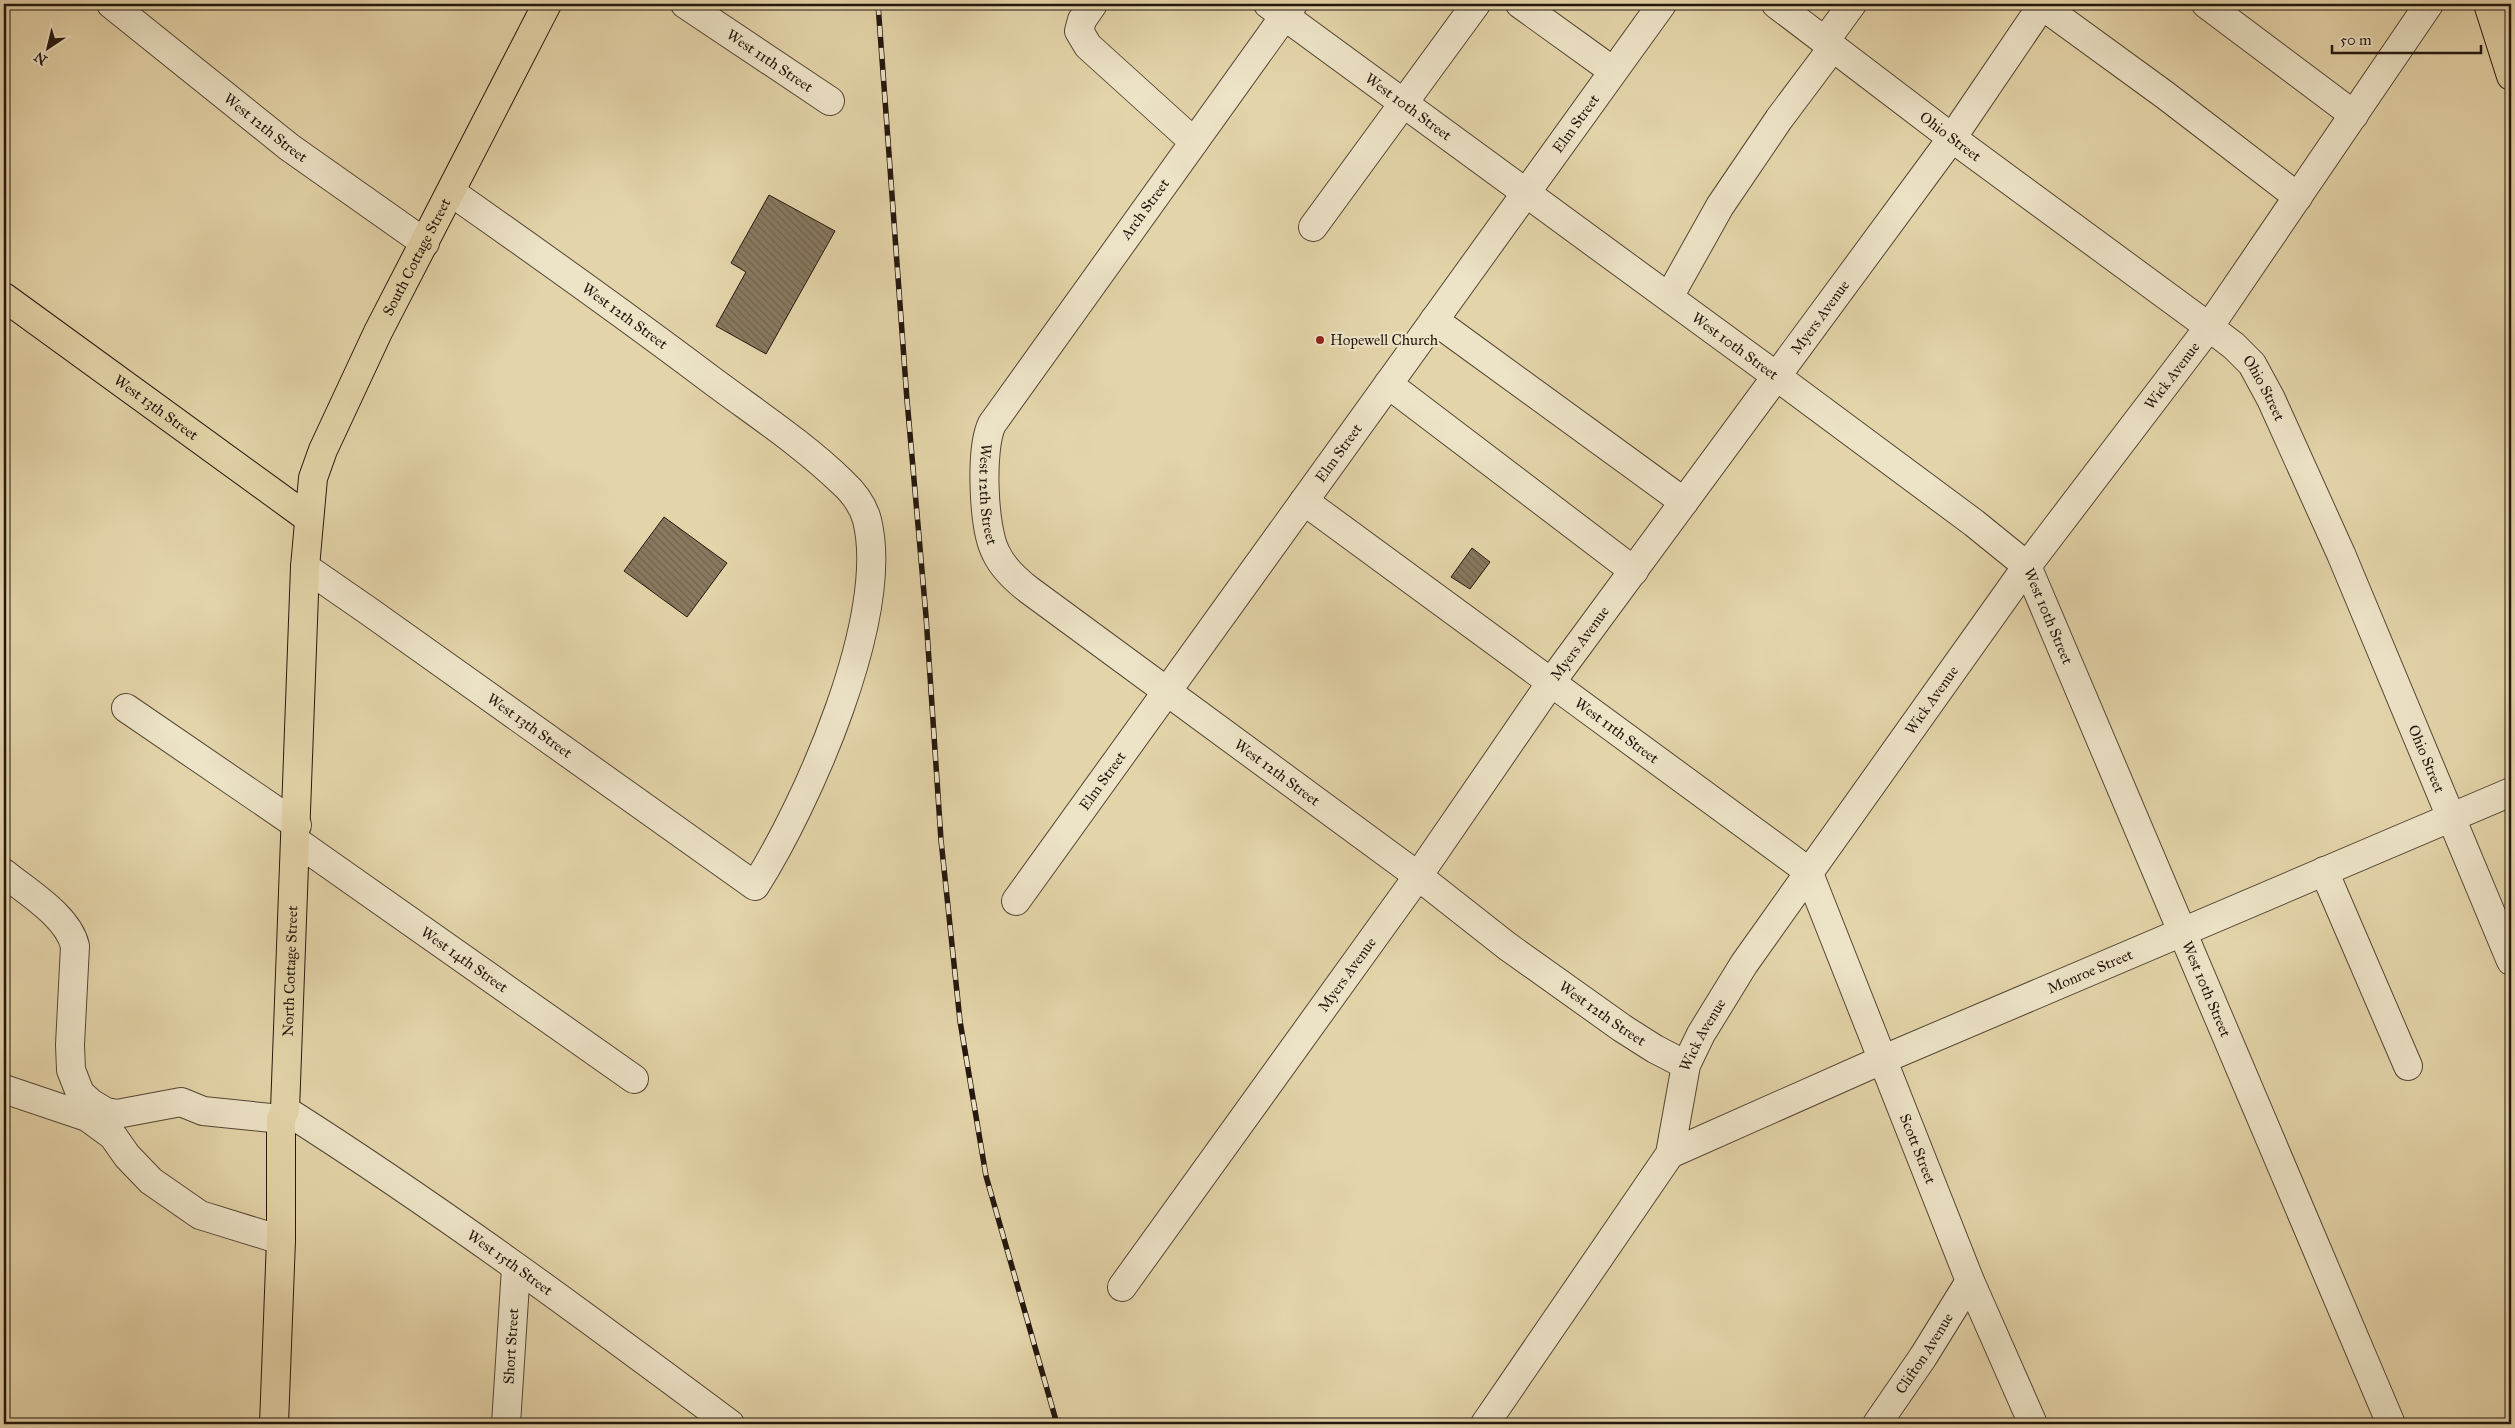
<svg xmlns="http://www.w3.org/2000/svg" width="2515" height="1428" viewBox="0 0 2515 1428" font-family="'IM FELL Great Primer',serif">
<style>
.building{fill:url(#building-back-hatch);stroke:#24170e}
.lines{fill:none;stroke-linecap:round;stroke-linejoin:round}
.minor-casing{stroke:#544635;stroke-width:30}
.major-casing{stroke:#24170e;stroke-width:30}
.minor{stroke:#ede3c7;stroke-width:28}
.major{stroke:#e4d4a9;stroke-width:28}
.rail-casing{stroke:#24170e;stroke-width:5.5}
.rail{stroke:#ede3c7;stroke-width:4;stroke-dasharray:11;stroke-linecap:butt}
.poi-dot{fill:#8f2418;stroke:#ede3c7;stroke-width:2}
.labels{text-anchor:middle;stroke-width:4.5;stroke-linejoin:round;paint-order:stroke}
.street-label{font-size:15px;fill:#24170e;stroke:#ede3c7}
.poi-label{font-size:15px;fill:#24170e;stroke:#ede3c7;text-anchor:start}
</style>
<defs>
<pattern id="building-back-hatch" width="6" height="6" patternUnits="userSpaceOnUse" patternTransform="scale(1.25)"><rect width="6" height="6" fill="#88795f"/><path d="M-1 5l2 2M0 0l6 6M5-1l2 2" fill="none" stroke="#6f624d"/></pattern>
</defs>
<rect width="100%" height="100%" fill="#e4d4a9"/>
<filter id="stains"><feTurbulence type="fractalNoise" baseFrequency=".004" numOctaves="4"/><feColorMatrix values="0 0 0 0 .2 0 0 0 0 .09 0 0 0 0 .02 0 0 0 .5 -.17"/></filter>
<radialGradient id="worn" r=".72"><stop offset=".6" stop-color="#630" stop-opacity="0"/><stop offset="1" stop-color="#630" stop-opacity=".3"/></radialGradient>
<g class="building">
<polygon points="769,195 835,231 766,354 716,326 746,272 731,263"/>
<polygon points="664,517 727,563 687,617 624,571"/>
<polygon points="1472,548 1490,562 1470,589 1451,577"/>
</g>
<g class="lines">
<defs>
<g id="minor">
<path id="s1" d="M 111,4 L 289,147 L 425,243"/>
<path id="s2" d="M 685,4 L 830,101"/>
<polyline points="1093,4 1082,20 1079,31 1088,46 1194,142"/>
<path id="s3" d="M 1268,4 L 1776,376 L 1974,523 L 2027,566 L 2391,1424"/>
<path id="s4" d="M 1293,4 L 992,424 C 980,448 983,529 996,553 C 1003,568 1016,580 1029,590 L 1418,876 L 1507,946 L 1622,1028 L 1655,1049 L 1686,1065"/>
<polyline points="1520,4 1613,71"/>
<path id="s5" d="M 1776,4 L 1952,138 L 2209,327 L 2234,346 L 2252,364 L 2271,399 L 2341,554 L 2511,961"/>
<polyline points="2040,4 2165,95 2298,197"/>
<polyline points="2206,4 2354,115"/>
<polyline points="1825,41 1852,4"/>
<polyline points="1313,227 1476,4"/>
<polyline points="1669,297 1720,206 1779,119 1833,47"/>
<polyline points="1434,320 1684,502"/>
<polyline points="1388,384 1634,571"/>
<path id="s6" d="M 1304,501 L 1808,871 L 1970,1281 L 2033,1424"/>
<path id="s7" d="M 305,567 L 370,612 L 755,886 C 807,804 891,617 867,520 C 863,505 853,492 842,482 C 803,444 754,412 710,379 C 625,315 538,253 451,192"/>
<polyline points="126,708 297,825"/>
<path id="s8" d="M 296,841 L 634,1079"/>
<polyline points="2324,871 2408,1066"/>
<path d="M 4,873 C 27,892 68,916 75,946 L 70,1045 L 71,1070 L 80,1093 L 91,1103 L 106,1112 L 117,1114 L 181,1102 L 203,1111 L 281,1119"/>
<path id="s9" d="M 1016,901 L 1662,4"/>
<polyline points="4,1089 87,1117 113,1136 127,1156 151,1181 200,1215 281,1240"/>
<path id="s10" d="M 285,1110 C 438,1207 585,1316 730,1424"/>
<path id="s11" d="M 1670,1154 L 1884,1059 L 2511,792"/>
<path id="s12" d="M 1122,1287 L 1418,876 L 1552,681 L 1952,138 L 2043,4"/>
<path id="s13" d="M 506,1424 L 516,1268"/>
<path id="s14" d="M 1485,1424 L 1670,1154 L 1686,1065 L 1701,1034 L 1744,964 L 2027,566 L 2209,327 L 2429,4"/>
<path id="s15" d="M 1877,1424 L 1923,1357 L 1970,1281"/>
</g>
<g id="major">
<polyline points="2488,4 2511,76"/>
<path id="s16" d="M 4,297 L 308,518"/>
<path id="s17" d="M 274,1424 L 281,1240 L 281,1119 L 285,1110 L 305,567 L 313,478 L 323,450 L 378,332 L 547,4"/>
</g>
</defs>
<use href="#minor" class="minor-casing"/>
<use href="#major" class="major-casing"/>
<use href="#minor" class="minor"/>
<use href="#major" class="major"/>
<defs>
<polyline id="rail" points="878,4 907,400 926,616 941,840 960,1021 986,1176 1057,1424"/>
</defs>
<use href="#rail" class="rail-casing"/>
<use href="#rail" class="rail"/>
</g>
<circle class="poi-dot" cx="1320" cy="340" r="5"/>
<g class="labels">
<g class="street-label">
<text dy="5" stroke="none"><textPath href="#s2" startOffset="102">West 11th Street</textPath></text>
<text dy="5" stroke="none"><textPath href="#s3" startOffset="174">West 10th Street</textPath></text>
<text dy="5" stroke="none"><textPath href="#s9" startOffset="958">Elm Street</textPath></text>
<text dy="5" stroke="none"><textPath href="#s1" startOffset="198">West 12th Street</textPath></text>
<text dy="5" stroke="none"><textPath href="#s5" startOffset="219">Ohio Street</textPath></text>
<text transform="translate(1145 209) rotate(-54)" y="5">Arch Street</text>
<text dy="5" stroke="none"><textPath href="#s17" startOffset="1192">South Cottage Street</textPath></text>
<text transform="translate(625 316) rotate(36)" y="5">West 12th Street</text>
<text dy="5" stroke="none"><textPath href="#s12" startOffset="1195">Myers Avenue</textPath></text>
<text dy="5" stroke="none"><textPath href="#s3" startOffset="579">West 10th Street</textPath></text>
<text dy="5" stroke="none"><textPath href="#s14" startOffset="1262">Wick Avenue</textPath></text>
<text dy="5" stroke="none"><textPath href="#s5" startOffset="624">Ohio Street</textPath></text>
<text dy="5" stroke="none"><textPath href="#s16" startOffset="188">West 13th Street</textPath></text>
<text dy="5" stroke="none"><textPath href="#s9" startOffset="552">Elm Street</textPath></text>
<text dy="5" stroke="none"><textPath href="#s4" startOffset="588">West 12th Street</textPath></text>
<text dy="5" stroke="none"><textPath href="#s3" startOffset="999">West 10th Street</textPath></text>
<text dy="5" stroke="none"><textPath href="#s12" startOffset="790">Myers Avenue</textPath></text>
<text dy="5" stroke="none"><textPath href="#s14" startOffset="858">Wick Avenue</textPath></text>
<text dy="5" stroke="none"><textPath href="#s7" startOffset="275">West 13th Street</textPath></text>
<text dy="5" stroke="none"><textPath href="#s6" startOffset="388">West 11th Street</textPath></text>
<text dy="5" stroke="none"><textPath href="#s5" startOffset="1029">Ohio Street</textPath></text>
<text dy="5" stroke="none"><textPath href="#s4" startOffset="1006">West 12th Street</textPath></text>
<text dy="5" stroke="none"><textPath href="#s9" startOffset="148">Elm Street</textPath></text>
<text dy="5" stroke="none"><textPath href="#s8" startOffset="206">West 14th Street</textPath></text>
<text dy="5" stroke="none"><textPath href="#s17" startOffset="454">North Cottage Street</textPath></text>
<text dy="5" stroke="none"><textPath href="#s11" startOffset="458">Monroe Street</textPath></text>
<text dy="5" stroke="none"><textPath href="#s12" startOffset="385">Myers Avenue</textPath></text>
<text dy="5" stroke="none"><textPath href="#s3" startOffset="1404">West 10th Street</textPath></text>
<text dy="5" stroke="none"><textPath href="#s4" startOffset="1411">West 12th Street</textPath></text>
<text dy="5" stroke="none"><textPath href="#s14" startOffset="452">Wick Avenue</textPath></text>
<text dy="5" stroke="none"><textPath href="#s6" startOffset="924">Scott Street</textPath></text>
<text dy="5" stroke="none"><textPath href="#s10" startOffset="272">West 15th Street</textPath></text>
<text dy="5" stroke="none"><textPath href="#s13" startOffset="78">Short Street</textPath></text>
<text dy="5" stroke="none"><textPath href="#s15" startOffset="85">Clifton Avenue</textPath></text>
</g>
<g class="poi-label">
<text x="1330" y="345">Hopewell Church</text>
</g>
</g>
<rect width="2515" height="1428" fill="none" stroke="#e4d4a9" stroke-width="20"/>
<rect x="5" y="5" width="2505" height="1418" fill="none" stroke="#24170e" stroke-width="2.5"/>
<rect x="10" y="10" width="2495" height="1408" fill="none" stroke="#24170e"/>
<g transform="translate(48 48) rotate(215)" stroke="#ede3c7" stroke-width="4" paint-order="stroke">
<path d="M0-4L9 19L0 12L-9 19Z" fill="#24170e"/>
<text y="-8" font-size="14" font-weight="bold" text-anchor="middle" fill="#24170e">N</text>
</g>
<path d="M2332 45v8h149v-8" fill="none" stroke="#24170e" stroke-width="2.5"/>
<text x="2340" y="45" font-size="15" fill="#24170e" stroke="#ede3c7" stroke-width="4" paint-order="stroke">50 m</text>
<rect width="100%" height="100%" filter="url(#stains)"/>
<rect width="100%" height="100%" fill="url(#worn)"/>
</svg>
